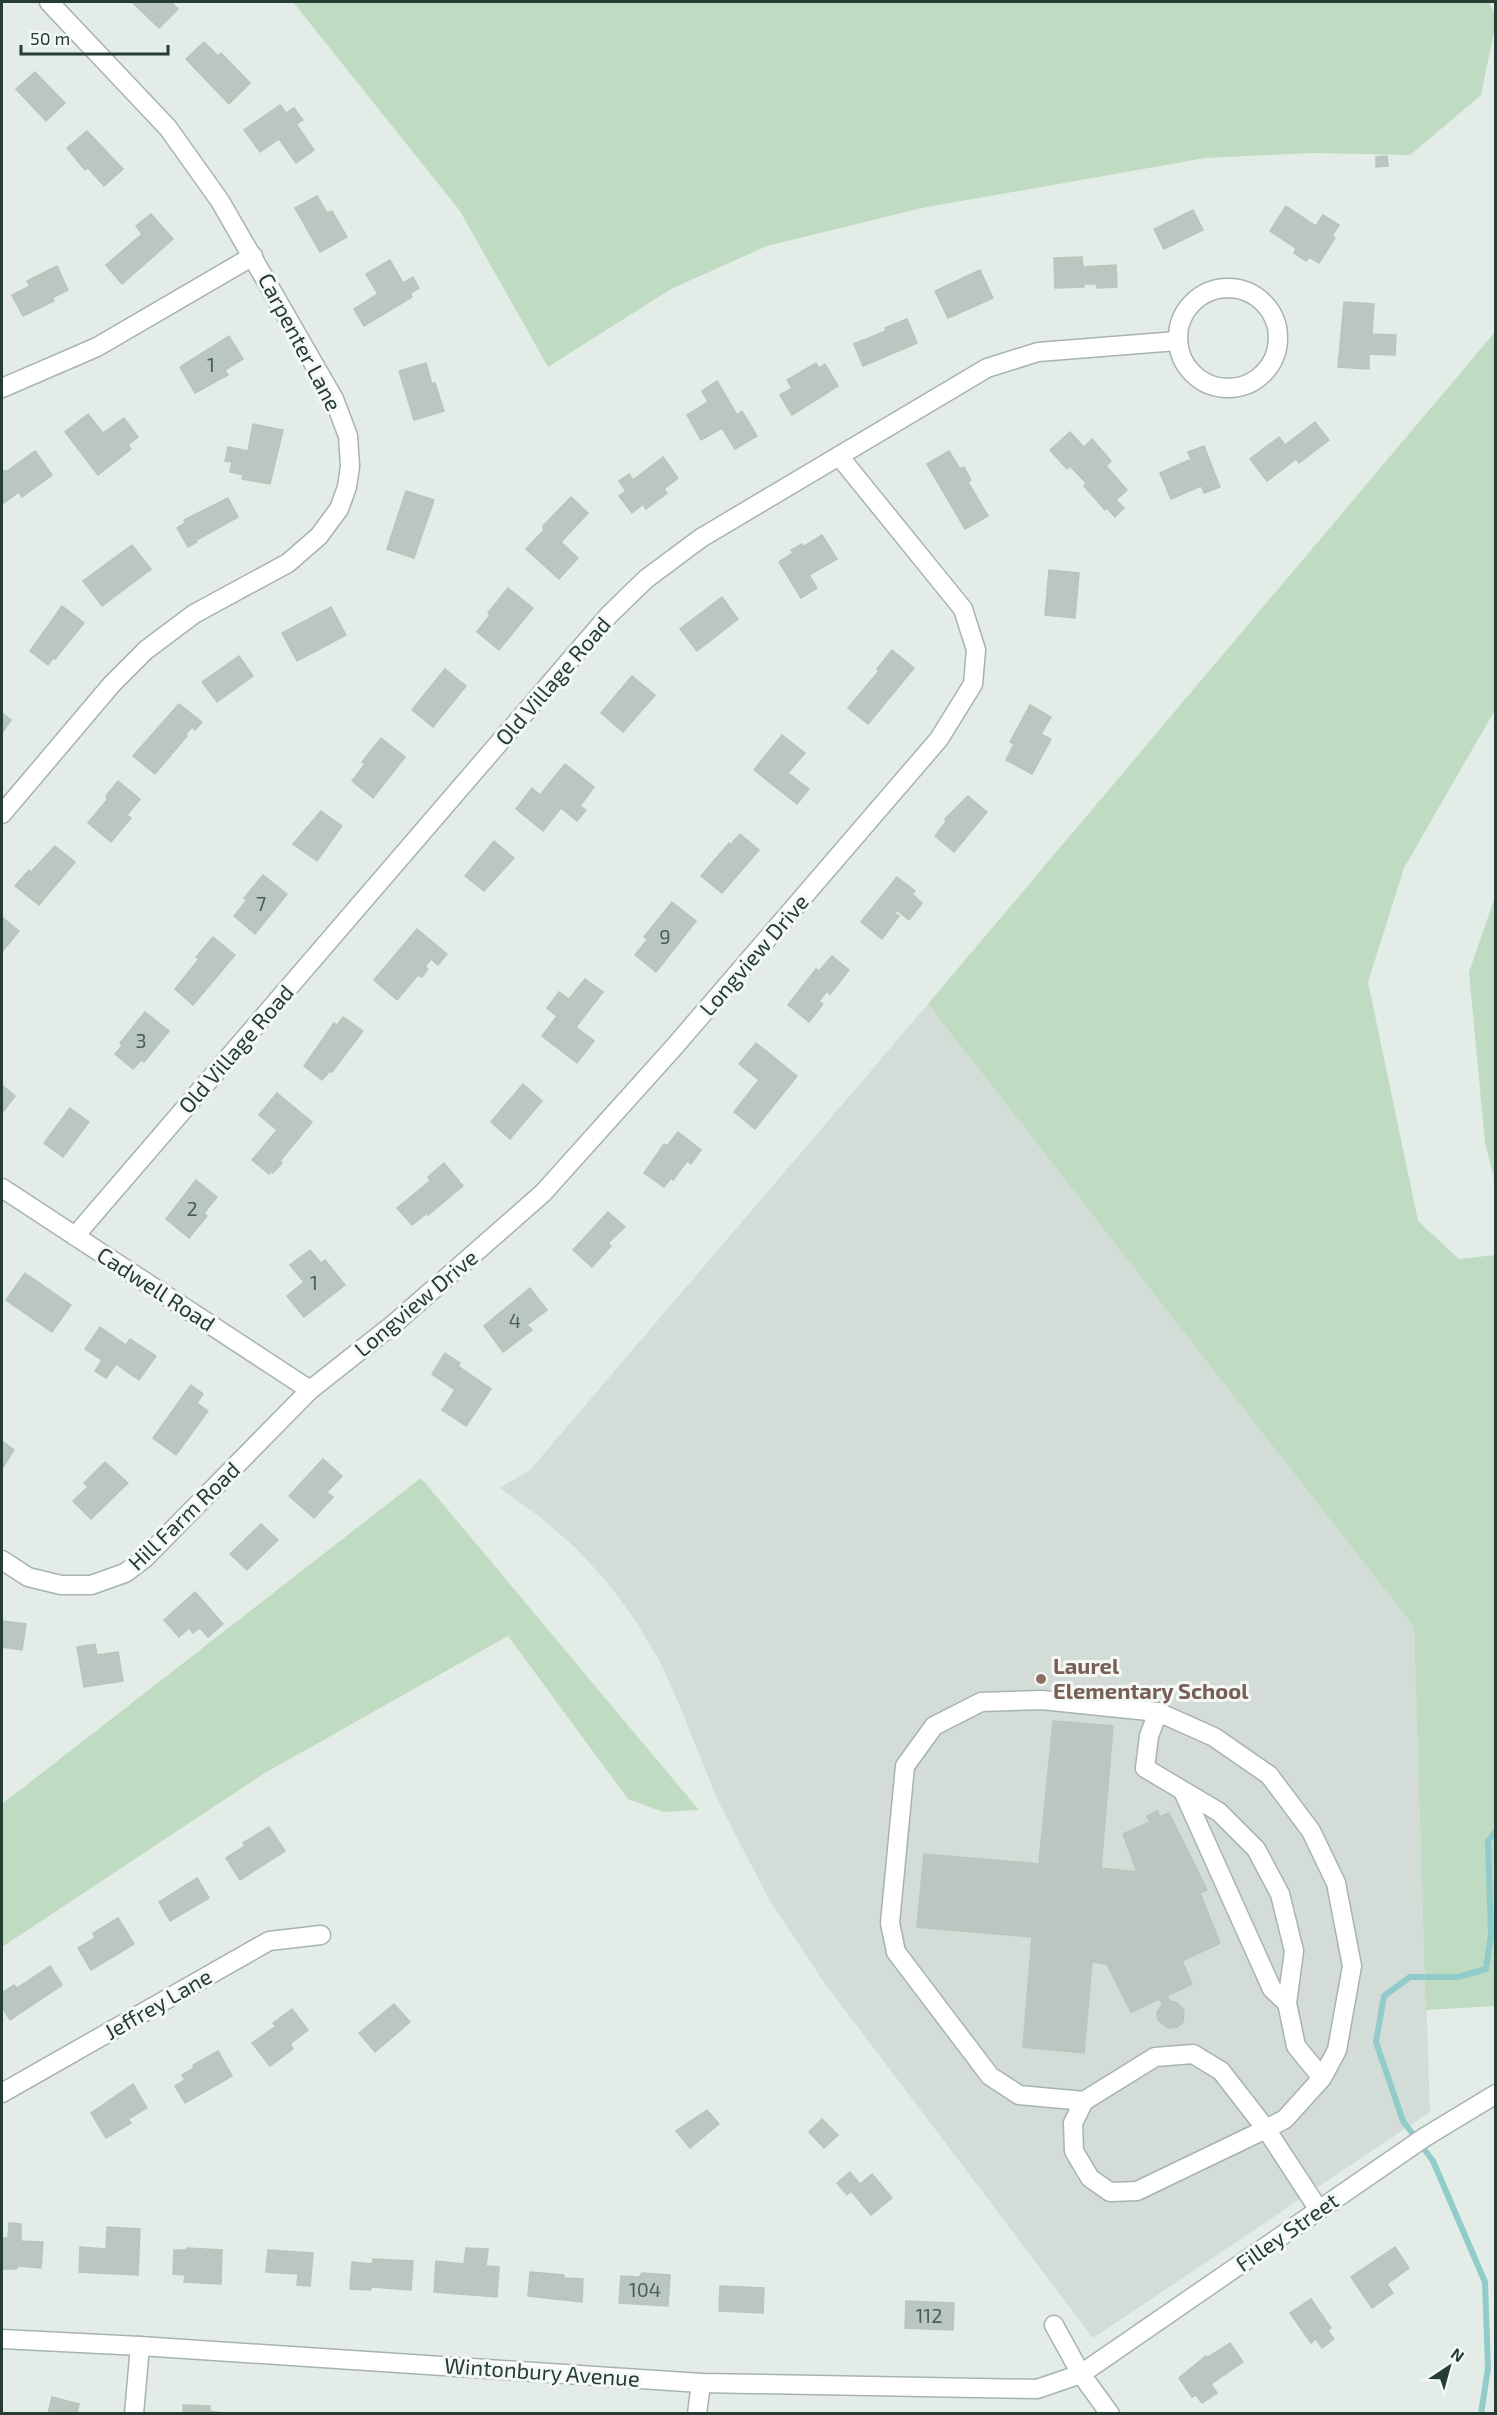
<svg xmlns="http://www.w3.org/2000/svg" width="1497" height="2415" viewBox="0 0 1497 2415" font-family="'Exo 2',sans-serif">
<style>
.built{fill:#d3dcd6}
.green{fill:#bfdbc1}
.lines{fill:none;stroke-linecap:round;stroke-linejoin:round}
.stream{stroke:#91ccca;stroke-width:6}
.building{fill:#bac7c0;stroke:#b7c6bd;stroke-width:1.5}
.minor-casing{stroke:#a7b4ad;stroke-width:21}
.minor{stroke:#fff;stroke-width:18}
.education-dot{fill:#8d6e63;stroke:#f5f9f6;stroke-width:2}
.labels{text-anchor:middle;stroke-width:6;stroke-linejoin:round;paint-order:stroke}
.number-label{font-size:20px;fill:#4a6056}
.street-label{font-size:22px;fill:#253d32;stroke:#f5f9f6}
.education-label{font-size:22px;font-weight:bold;fill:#785e54;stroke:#f5f9f6;text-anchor:start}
</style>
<rect width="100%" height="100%" fill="#e4ece7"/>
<polygon class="built" points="928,1004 1414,1627 1430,2112 1093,2338 823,1981 770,1901 718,1801 676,1697 659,1660 635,1620 607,1582 576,1548 540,1517 500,1488 530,1470"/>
<g class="green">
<polygon points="293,2 1489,2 1495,15 1496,22 1481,95 1410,155 1312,153 1205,158 922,208 767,246 671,289 548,367 460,211"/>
<polygon points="1495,332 1495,710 1404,868 1368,982 1418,1221 1459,1259 1495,1255 1495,2006 1426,2010 1414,1627 928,1004"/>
<polygon points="1495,897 1496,897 1495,1181 1485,1143 1469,972"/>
<polygon points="421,1478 699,1810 663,1812 628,1799 508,1636 263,1774 2,1947 2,1804"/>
</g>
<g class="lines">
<polyline class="stream" points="1481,2414 1488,2368 1485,2282 1433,2161 1403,2121 1376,2042 1384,1996 1410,1977 1458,1977 1486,1969 1491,1935 1488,1841 1496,1831"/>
</g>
<g class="building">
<polygon points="132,2 171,2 178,9 159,28"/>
<polygon points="204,42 218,56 221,53 250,83 229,104 186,59"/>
<polygon points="35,72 65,103 46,121 16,89"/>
<polygon points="280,105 286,113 294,108 303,120 296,124 314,150 296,163 279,139 260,152 244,130"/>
<polygon points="87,131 123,169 104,186 88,168 85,170 67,148"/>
<polygon points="1387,156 1388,166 1376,167 1376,157"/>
<polygon points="317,196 327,213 332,211 347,237 320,252 295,208"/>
<polygon points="1286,206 1316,226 1323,215 1339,225 1332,236 1335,238 1319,263 1309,257 1306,261 1294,253 1296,248 1270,231"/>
<polygon points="1193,210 1203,230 1164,249 1154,229"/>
<polygon points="151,214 173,239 122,284 106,265 142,234 136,226"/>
<polygon points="1082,257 1083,267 1116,265 1117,287 1097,288 1096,284 1084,284 1084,287 1055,288 1054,258"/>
<polygon points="390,260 403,283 413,277 419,288 410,294 412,297 364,326 354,309 378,294 366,274"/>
<polygon points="57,266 68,290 52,298 54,301 23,316 12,295 30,286 27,281"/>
<polygon points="980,270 993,298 948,318 935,291"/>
<polygon points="1344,302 1374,304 1372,334 1396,335 1395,355 1369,354 1369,369 1338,367"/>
<polygon points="907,319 917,343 863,366 854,344 886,331 885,328"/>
<polygon points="229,336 243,359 225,370 228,375 195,393 180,367"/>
<polygon points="426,363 432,384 435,383 444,411 414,420 399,371"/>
<polygon points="816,363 819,368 825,364 838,386 792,415 780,395 792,388 787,380"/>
<polygon points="717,381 737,415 742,411 757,436 735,449 722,428 701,440 687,415 708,402 702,391"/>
<polygon points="88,414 103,433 124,418 138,437 128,445 131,449 98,475 65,432"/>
<polygon points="1315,422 1329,440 1299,463 1296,459 1267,481 1250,459 1279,437 1285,445"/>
<polygon points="253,424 283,430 270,484 242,479 243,475 230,472 232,462 225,461 228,447 248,451"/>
<polygon points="1070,432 1084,447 1092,439 1111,461 1106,466 1127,490 1116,500 1124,508 1115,517 1107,508 1105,510 1084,486 1086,483 1070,466 1067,469 1050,450"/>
<polygon points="1204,446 1220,487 1204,493 1188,452"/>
<polygon points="35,451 52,475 22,497 19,492 2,504 2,471 7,471"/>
<polygon points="949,451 960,469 964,467 971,480 968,482 988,516 965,529 927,464"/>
<polygon points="663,457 678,478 664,489 667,493 646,509 643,504 632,513 619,496 626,491 619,481 629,474 633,480"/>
<polygon points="1189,460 1201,486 1171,499 1160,473"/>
<polygon points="406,491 434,500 414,558 387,549"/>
<polygon points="571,497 588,513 561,542 578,558 559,579 526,549 544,530 543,526"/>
<polygon points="228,498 238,517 195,541 197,542 188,547 177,528 185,523 184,520"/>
<polygon points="822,535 837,559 809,575 817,588 801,598 779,562 793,553 791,550 802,544 803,547"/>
<polygon points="132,545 151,569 102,606 83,581"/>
<polygon points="1049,570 1079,573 1075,618 1045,615"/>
<polygon points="508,588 533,608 499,650 477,632 490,615 488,613"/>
<polygon points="722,597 738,619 697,651 680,629"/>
<polygon points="62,606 84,623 55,659 53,658 48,665 30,651"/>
<polygon points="331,607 346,635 297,661 282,633"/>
<polygon points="892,650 914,668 868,724 848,708 879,671 877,669"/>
<polygon points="239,656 253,676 217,702 202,682"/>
<polygon points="445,669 466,686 433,727 412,710"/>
<polygon points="632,676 655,695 623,732 601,713"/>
<polygon points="179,704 202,722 195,730 192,727 185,735 187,736 155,774 133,756"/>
<polygon points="1030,705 1051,717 1041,734 1051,739 1032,774 1006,760 1014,744 1010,742"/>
<polygon points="2,713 11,720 2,733"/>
<polygon points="782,735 805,753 788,773 809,789 797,804 754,770"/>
<polygon points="381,738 405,757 373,798 352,781 365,764 362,762"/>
<polygon points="565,764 594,787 580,806 586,810 577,821 561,808 543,831 516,809 532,788 540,795"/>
<polygon points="118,781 140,799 127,815 131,818 111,842 88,823 107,800 106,796"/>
<polygon points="968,796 987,812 954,852 935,836 946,822 945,819"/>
<polygon points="321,811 342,826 317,861 293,844"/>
<polygon points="740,834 759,850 722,893 701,876 729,843 730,845"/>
<polygon points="494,841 514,858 484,891 465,876"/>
<polygon points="55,846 75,862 39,905 15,886 29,870 31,872"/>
<polygon points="263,875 287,894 255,934 234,916 247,900 244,898"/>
<polygon points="897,877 915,891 912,894 922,903 909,920 897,910 895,914 899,916 882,939 861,922"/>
<polygon points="672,902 696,921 656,972 635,955 648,939 644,937"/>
<polygon points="2,917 19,931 2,952"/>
<polygon points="417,929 447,954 438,965 431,959 425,967 428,969 422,977 418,975 397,1000 374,980"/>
<polygon points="213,937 235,955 193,1005 175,989 199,959 196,957"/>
<polygon points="832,956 849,970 830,994 827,991 819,1001 823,1004 809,1022 788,1005 816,969 819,971"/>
<polygon points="585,979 603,992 576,1027 594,1041 577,1063 542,1036 557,1016 547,1008 559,992 569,999"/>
<polygon points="145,1012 169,1031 144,1062 141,1060 133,1069 115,1054 122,1046 120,1043"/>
<polygon points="343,1017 363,1031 332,1072 330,1071 322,1080 304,1066 334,1023 337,1025"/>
<polygon points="756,1043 797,1076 755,1129 734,1112 759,1080 739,1064"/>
<polygon points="523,1084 542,1101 510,1139 491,1122"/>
<polygon points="2,1085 15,1096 2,1113"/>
<polygon points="277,1093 312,1122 280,1161 282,1163 273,1173 271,1171 269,1174 252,1160 277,1130 259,1115"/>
<polygon points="70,1108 89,1122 63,1157 44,1143"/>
<polygon points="678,1132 701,1150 691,1164 687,1161 673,1180 671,1178 664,1187 644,1173 664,1144 667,1146"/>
<polygon points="444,1163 463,1186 428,1215 427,1213 412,1225 397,1208 430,1181 428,1177"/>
<polygon points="196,1180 217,1197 204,1213 207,1216 189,1238 166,1219"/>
<polygon points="608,1212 625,1227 608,1243 611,1246 592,1267 573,1250"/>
<polygon points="310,1250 321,1263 325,1260 345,1285 304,1317 287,1296 304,1282 290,1265"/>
<polygon points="25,1273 71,1305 52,1332 6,1300"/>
<polygon points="530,1288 547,1310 527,1325 532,1330 503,1352 484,1326"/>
<polygon points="100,1327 126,1345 130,1339 156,1356 139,1380 116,1364 106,1378 95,1371 102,1360 85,1349"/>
<polygon points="445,1353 460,1363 458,1366 491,1389 466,1426 442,1410 455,1390 432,1374"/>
<polygon points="191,1385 203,1394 197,1403 208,1411 176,1455 153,1438"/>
<polygon points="2,1441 14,1450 2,1469"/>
<polygon points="323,1459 342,1476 327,1492 333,1497 314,1518 289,1496"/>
<polygon points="105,1462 128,1483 91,1519 73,1501 88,1487 84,1483"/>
<polygon points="261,1524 278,1540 247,1570 230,1554"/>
<polygon points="195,1592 223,1624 208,1637 200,1628 193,1633 189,1628 179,1637 164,1620"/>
<polygon points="2,1621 26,1624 22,1650 2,1647"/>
<polygon points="95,1644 97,1655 118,1652 123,1681 84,1687 77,1647"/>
<polygon points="1053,1721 1113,1726 1101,1868 1137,1872 1123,1834 1150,1822 1147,1816 1157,1811 1160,1817 1169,1813 1207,1890 1200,1893 1220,1943 1182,1961 1192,1984 1167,1996 1170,2001 1177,2003 1184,2010 1183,2022 1177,2027 1168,2028 1158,2020 1157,2012 1163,2004 1159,1999 1131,2012 1107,1964 1092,1962 1084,2053 1023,2047 1032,1937 917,1927 924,1854 1039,1864"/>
<polygon points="269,1827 285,1851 240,1880 226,1858 245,1846 243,1843"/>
<polygon points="197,1878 209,1898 170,1921 159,1902"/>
<polygon points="118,1918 134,1944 91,1970 78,1948 95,1938 93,1933"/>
<polygon points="50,1966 62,1985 10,2020 2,2007 2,1993 14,1985 17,1988"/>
<polygon points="394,2004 410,2022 375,2052 359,2033"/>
<polygon points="292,2009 308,2030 290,2044 293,2049 270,2066 252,2043 276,2026 273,2023"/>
<polygon points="218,2051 232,2076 185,2103 175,2086 185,2080 182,2075 194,2068 193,2065"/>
<polygon points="133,2084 147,2108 128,2119 131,2123 106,2138 91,2113"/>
<polygon points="707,2110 719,2124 690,2148 676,2131"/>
<polygon points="822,2119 838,2135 824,2148 809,2132"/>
<polygon points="850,2172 860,2184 872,2174 892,2198 871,2215 851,2191 847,2195 837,2183"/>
<polygon points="9,2223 21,2224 21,2241 43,2242 41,2268 18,2266 16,2269 2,2269 2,2238 8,2238"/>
<polygon points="107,2227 140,2229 138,2275 79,2272 80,2247 106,2249"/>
<polygon points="1395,2247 1409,2268 1387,2284 1393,2293 1372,2308 1351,2277"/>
<polygon points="187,2248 222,2250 221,2284 184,2282 185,2275 173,2274 174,2250 186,2250"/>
<polygon points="466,2248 488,2249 486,2266 499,2267 497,2297 434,2292 436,2261 464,2264"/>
<polygon points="268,2250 313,2253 310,2286 297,2285 298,2274 266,2272"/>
<polygon points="373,2259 413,2261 411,2290 372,2287 370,2290 350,2289 352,2262 372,2264"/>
<polygon points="530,2272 564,2275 564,2278 583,2279 582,2302 528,2296"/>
<polygon points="642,2273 670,2275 668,2306 619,2303 621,2276 639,2277"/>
<polygon points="720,2286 764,2288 763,2313 719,2311"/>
<polygon points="1311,2299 1331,2328 1328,2331 1334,2339 1322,2348 1316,2339 1311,2343 1290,2313"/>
<polygon points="906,2301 954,2303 953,2330 905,2328"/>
<polygon points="1230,2343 1243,2362 1211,2384 1217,2393 1202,2403 1196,2395 1192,2397 1179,2378 1206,2356 1207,2358"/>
<polygon points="52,2397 79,2404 77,2414 48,2414"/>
<polygon points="183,2405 210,2406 210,2411 228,2414 183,2414"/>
</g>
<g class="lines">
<defs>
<g id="minor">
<circle cx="1228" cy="338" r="50"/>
<polyline points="2,388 97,347 253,256"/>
<polyline points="2,814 112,684 146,650 194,614 288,563 319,536 339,509 347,487 350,466 348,436 334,399 220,201 168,128 49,2"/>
<polyline points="2,1188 310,1390"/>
<polyline points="75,1236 609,615 646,579 701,538 987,368 1038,352 1177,341"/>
<polyline points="2,1560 28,1577 61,1585 91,1585 125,1573 145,1558 310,1390 395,1323 543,1193 675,1046 939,739 973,684 976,650 963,609 839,456"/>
<polyline points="1183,1791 1272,1989 1287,2003"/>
<polygon points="1193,2054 1221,2071 1266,2129 1137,2191 1110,2192 1090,2178 1074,2151 1073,2123 1084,2101 1155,2057"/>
<polyline points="2,2093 269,1941 321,1935"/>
<polyline points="1084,2101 1019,2095 990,2076 896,1952 890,1923 905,1766 934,1726 981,1702 1042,1700 1158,1712"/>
<polyline points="1319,2210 1266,2129 1285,2119 1322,2078 1337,2050 1352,1966 1336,1883 1311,1831 1269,1775 1214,1737 1158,1712 1149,1736 1145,1768 1219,1812 1256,1849 1280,1894 1294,1951 1287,2003 1296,2046 1322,2078"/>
<polyline points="1054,2325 1081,2374 1110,2414"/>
<polyline points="2,2339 140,2346 701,2383 1037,2389 1081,2374 1425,2137 1496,2094"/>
<polyline points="134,2414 140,2346"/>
<polyline points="697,2414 701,2383"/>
</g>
</defs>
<use href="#minor" class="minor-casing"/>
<use href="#minor" class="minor"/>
</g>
<circle class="education-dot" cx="1041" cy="1679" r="6"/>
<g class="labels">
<g class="number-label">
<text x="211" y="372">1</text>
<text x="261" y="911">7</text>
<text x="665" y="944">9</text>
<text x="141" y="1048">3</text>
<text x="192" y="1216">2</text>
<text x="314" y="1290">1</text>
<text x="515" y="1328">4</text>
<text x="645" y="2297">104</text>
<text x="929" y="2323">112</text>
</g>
<g class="street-label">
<text transform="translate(300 342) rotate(62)" y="8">Carpenter Lane</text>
<text transform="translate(553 681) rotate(-49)" y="8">Old Village Road</text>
<text transform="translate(754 955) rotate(-49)" y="8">Longview Drive</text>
<text transform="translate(236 1049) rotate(-49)" y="8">Old Village Road</text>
<text transform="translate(156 1289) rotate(33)" y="8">Cadwell Road</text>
<text transform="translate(416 1303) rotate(-40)" y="8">Longview Drive</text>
<text transform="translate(184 1516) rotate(-44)" y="8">Hill Farm Road</text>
<text transform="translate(158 2004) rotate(-30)" y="8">Jeffrey Lane</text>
<text transform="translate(1287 2232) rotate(-35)" y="8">Filley Street</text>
<text transform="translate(542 2372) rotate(4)" y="8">Wintonbury Avenue</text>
</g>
<g class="education-label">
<text x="1053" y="1674">Laurel<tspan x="1053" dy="25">Elementary School</tspan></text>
</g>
</g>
<rect width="1497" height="2415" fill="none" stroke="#253d32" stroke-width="6"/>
<g transform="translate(1449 2367) rotate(36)" stroke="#f5f9f6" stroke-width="4.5" paint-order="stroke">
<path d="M0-4.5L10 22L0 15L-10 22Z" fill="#253d32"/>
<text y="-9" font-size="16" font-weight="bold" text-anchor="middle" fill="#253d32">N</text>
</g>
<path d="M21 45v9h147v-9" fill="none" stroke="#253d32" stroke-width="3"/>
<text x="30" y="45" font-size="18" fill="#253d32" stroke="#f5f9f6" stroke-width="4.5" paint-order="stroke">50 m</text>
</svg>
